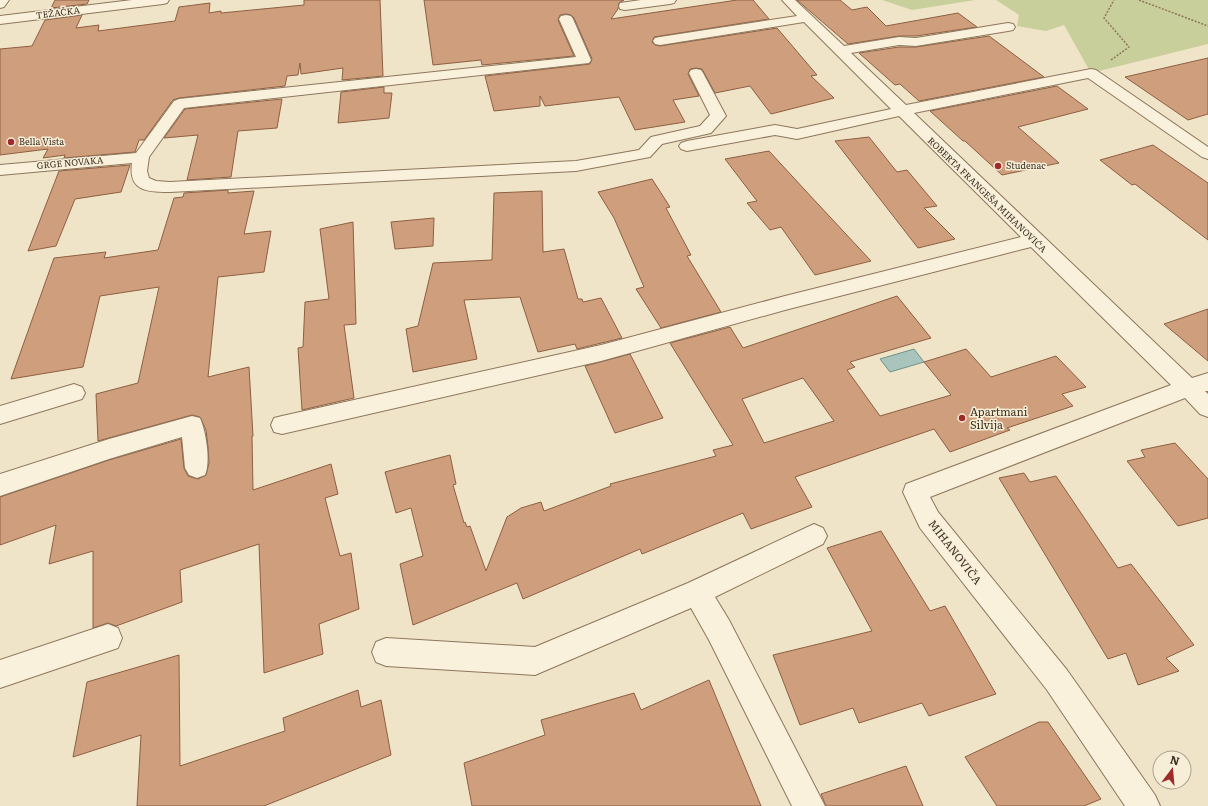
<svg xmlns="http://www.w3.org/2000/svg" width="1208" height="806" viewBox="0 0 1208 806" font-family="Literata,serif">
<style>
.green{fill:#c9cf9b}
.water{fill:#a9c4bc;stroke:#6f938a}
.building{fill:#cf9f7d;stroke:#8d5f41;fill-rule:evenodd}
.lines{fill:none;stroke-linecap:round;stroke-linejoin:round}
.minor-casing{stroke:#8d765c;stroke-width:2}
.path{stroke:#8d765c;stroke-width:1.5;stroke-dasharray:2 1.5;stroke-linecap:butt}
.minor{fill:#faf1dc;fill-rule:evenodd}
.poi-dot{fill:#9e2a2b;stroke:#f7eed8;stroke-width:1.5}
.labels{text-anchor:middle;stroke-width:3;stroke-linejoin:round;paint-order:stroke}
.far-street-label{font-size:9px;fill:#3d2e20;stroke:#f7eed8}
.far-poi-label{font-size:9px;fill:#3d2e20;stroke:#f7eed8;text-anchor:start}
.poi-label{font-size:11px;fill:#3d2e20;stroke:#f7eed8;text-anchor:start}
.street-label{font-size:11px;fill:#3d2e20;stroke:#f7eed8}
</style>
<rect width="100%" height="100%" fill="#f0e4c8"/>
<g class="green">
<polygon points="882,0 975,0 912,10"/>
<polygon points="996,0 1208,0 1208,44 1091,73 1064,25 1046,31 1017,26 1019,15"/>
</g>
<polygon class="water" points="914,349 924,362 890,372 880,359"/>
<g class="building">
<polygon points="55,0 89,0 87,4 51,8"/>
<polygon points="304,0 380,0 383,76 342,80 343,68 301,74 300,63 298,75 287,76 285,86 179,98 173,100 144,140 139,140 135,152 64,158 65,155 43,158 48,149 0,155 0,49 32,46 45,20 82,15 76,28 99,25 98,31 175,21 179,7 210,3 209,13 221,11 221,13 304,5"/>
<polygon points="424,0 624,0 619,3 618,9 611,19 737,0 753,0 769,19 660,36 654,37 652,42 655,45 660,46 777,28 817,75 811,76 834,98 771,114 750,86 715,93 702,69 696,68 690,69 688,74 699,96 673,100 685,122 635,130 619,97 545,106 540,96 540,106 494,111 485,76 590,64 592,59 574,18 571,15 566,14 560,15 558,20 574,56 482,65 481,60 433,65"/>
<polygon points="797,0 840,0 852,10 867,7 886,26 958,13 977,27 916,36 899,36 848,44"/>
<polygon points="989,36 1044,77 919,101 900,84 895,85 859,53 899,47 916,47"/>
<polygon points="1208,58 1208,114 1188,120 1125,77"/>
<polygon points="1057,86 1088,109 1018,127 1059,163 1002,175 965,141 963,141 930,111"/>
<polygon points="384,87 384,93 392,93 389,118 338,123 341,92"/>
<polygon points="282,99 277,128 238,131 231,177 187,180 198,135 164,138 185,109"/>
<polygon points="869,137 897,172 907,170 937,206 924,208 955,239 918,248 835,141"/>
<polygon points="1153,145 1208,183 1208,240 1135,184 1132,185 1100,160"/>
<polygon points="769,151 804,189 871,261 815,275 781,227 770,230 747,203 757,201 725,159"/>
<polygon points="130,165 121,192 75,199 56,246 28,251 59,171"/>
<polygon points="652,179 670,207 666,208 691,255 687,256 721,312 661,328 636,289 644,287 614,218 598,192"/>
<polygon points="228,190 228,193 254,191 244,234 271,231 264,272 218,277 208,377 249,367 253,436 252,436 253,490 331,464 338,494 325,498 340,556 351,553 359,609 319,624 323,654 264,673 259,544 180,570 182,602 116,626 108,623 93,628 93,551 49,564 56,525 0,545 0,497 109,460 181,439 184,468 188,476 198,479 206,475 209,463 208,447 206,430 200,417 192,415 98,441 96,394 138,383 159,287 100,296 83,367 11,379 54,258 106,252 104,258 158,250 174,198 183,197 184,193"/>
<polygon points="542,191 543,252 564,249 578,299 582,299 583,302 601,298 622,338 577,349 575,344 538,352 520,297 464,300 477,359 413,372 406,329 418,326 433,263 492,260 494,193"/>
<polygon points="434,218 433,246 395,249 391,222"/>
<polygon points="353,222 356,324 344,325 354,398 302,410 298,348 303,347 305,302 329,299 320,229"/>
<path d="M 897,296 L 931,338 L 850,362 L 855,367 L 847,370 L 880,416 L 951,395 L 924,362 L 966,349 L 991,377 L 1056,356 L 1086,387 L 1062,394 L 1073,406 L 1007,428 L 1010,430 L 950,452 L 934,429 L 795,477 L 812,507 L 751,529 L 743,513 L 642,554 L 640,549 L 523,599 L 517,583 L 413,625 L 400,564 L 423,556 L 411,508 L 396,513 L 385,472 L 450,455 L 456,484 L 453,485 L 464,523 L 465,522 L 467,527 L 470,526 L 486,571 L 507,517 L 521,508 L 541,502 L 544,511 L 611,486 L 610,484 L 716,456 L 713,450 L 733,445 L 670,343 L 730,327 L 743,348 ZM 803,378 L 834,421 L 764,443 L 742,399 Z"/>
<polygon points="1208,309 1208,361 1164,324"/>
<polygon points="630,354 663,418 615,433 585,366"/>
<polygon points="1175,443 1208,479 1208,518 1178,526 1127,461 1145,457 1141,450"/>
<polygon points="1024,473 1030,482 1056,476 1118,568 1131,564 1194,645 1166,658 1179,671 1138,685 1126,653 1108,659 999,478"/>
<polygon points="881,531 930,611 945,606 996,694 929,716 922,703 859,723 853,708 800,725 773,655 872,631 827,548"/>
<polygon points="179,655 180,766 285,731 283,718 358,690 361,707 381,700 391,755 264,806 137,806 141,735 73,757 87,682"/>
<polygon points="709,680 761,806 472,806 464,763 545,735 541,720 634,693 641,710"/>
<polygon points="1039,722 1048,722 1101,799 1084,806 997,806 965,757"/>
<polygon points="906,766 923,806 826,806 821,794"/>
</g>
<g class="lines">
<defs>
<g id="minor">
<polygon points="0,0 9,0 4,7 0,8"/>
<polygon points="132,0 169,0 167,3 163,4 0,24 0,16"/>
<polygon points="641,0 676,0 674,3 670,4 625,10 620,9 619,6 620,3"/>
<polygon points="782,0 795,0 844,46 899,37 916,38 1008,23 1013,24 1015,27 1013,30 1008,31 916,46 899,45 851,53 906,105 1091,69 1096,70 1208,147 1208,159 1202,157 1088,78 914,113 1192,378 1208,373 1208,391 1205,391 1208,394 1208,417 1200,414 1185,398 930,497 938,512 1067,670 1155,795 1160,806 1125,806 1047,690 920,528 903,492 906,484 1171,385 1031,247 785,310 601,361 282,434 274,432 271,425 274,418 282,416 601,345 785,296 1021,237 899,116 797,139 775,135 687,151 681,149 679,146 681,143 687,141 775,125 797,129 891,109 804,22 660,45 655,44 653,41 655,38 660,37 797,16"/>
<path d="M 566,15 L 571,16 L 573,19 L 591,60 L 589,63 L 184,108 L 149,157 L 147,171 L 149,178 L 156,181 L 170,182 L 576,161 L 639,150 L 651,137 L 700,126 L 710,115 L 689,73 L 691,70 L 696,69 L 701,70 L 703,73 L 726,116 L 711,133 L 662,144 L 650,157 L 576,171 L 170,192 C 147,192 128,191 132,163 L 0,175 L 0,165 L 136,153 L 174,101 L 179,99 L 576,57 L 559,19 L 561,16 Z"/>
<polygon points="74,384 82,387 85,393 82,399 0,424 0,406"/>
<path d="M 192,416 L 200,418 C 206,431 211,463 205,475 L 197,478 L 189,475 L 185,468 L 182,437 L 109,459 L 0,496 L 0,474 L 109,439 Z"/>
<polygon points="814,524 823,528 827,536 823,544 715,597 729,620 825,806 792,806 709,640 691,608 535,675 386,666 376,662 372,652 376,642 386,638 535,647 688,583"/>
<polygon points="108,624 118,628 122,638 118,648 0,688 0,660"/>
</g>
</defs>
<use href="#minor" class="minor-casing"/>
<g class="path">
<polyline points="1139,0 1208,26"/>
<polyline points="1111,60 1129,47 1104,18 1114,0"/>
</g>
<use href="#minor" class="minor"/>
</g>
<g class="poi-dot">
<circle cx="11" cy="142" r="4"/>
<circle cx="998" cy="166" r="4"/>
<circle cx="962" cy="418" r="4"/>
</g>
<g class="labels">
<g class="far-street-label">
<text transform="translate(58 13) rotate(-7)" y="3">TEŽAČKA</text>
<text transform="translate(70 163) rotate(-5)" y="3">GRGE NOVAKA</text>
<text transform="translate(987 195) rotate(44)" y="3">ROBERTA FRANGEŠA MIHANOVIĆA</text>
</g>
<g class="far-poi-label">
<text x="19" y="145">Bella Vista</text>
<text x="1006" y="169">Studenac</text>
</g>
<g class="poi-label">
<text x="970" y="416">Apartmani<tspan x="970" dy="13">Silvija</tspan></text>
</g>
<g class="street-label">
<text transform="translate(955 552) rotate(52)" y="4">MIHANOVIČA</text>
</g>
</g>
<g transform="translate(1172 770) rotate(16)"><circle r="19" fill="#f7eed8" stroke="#ada18e"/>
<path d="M0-3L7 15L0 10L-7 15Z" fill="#9e2a2b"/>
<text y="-6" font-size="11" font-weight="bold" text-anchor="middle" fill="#3d2e20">N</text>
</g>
</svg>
